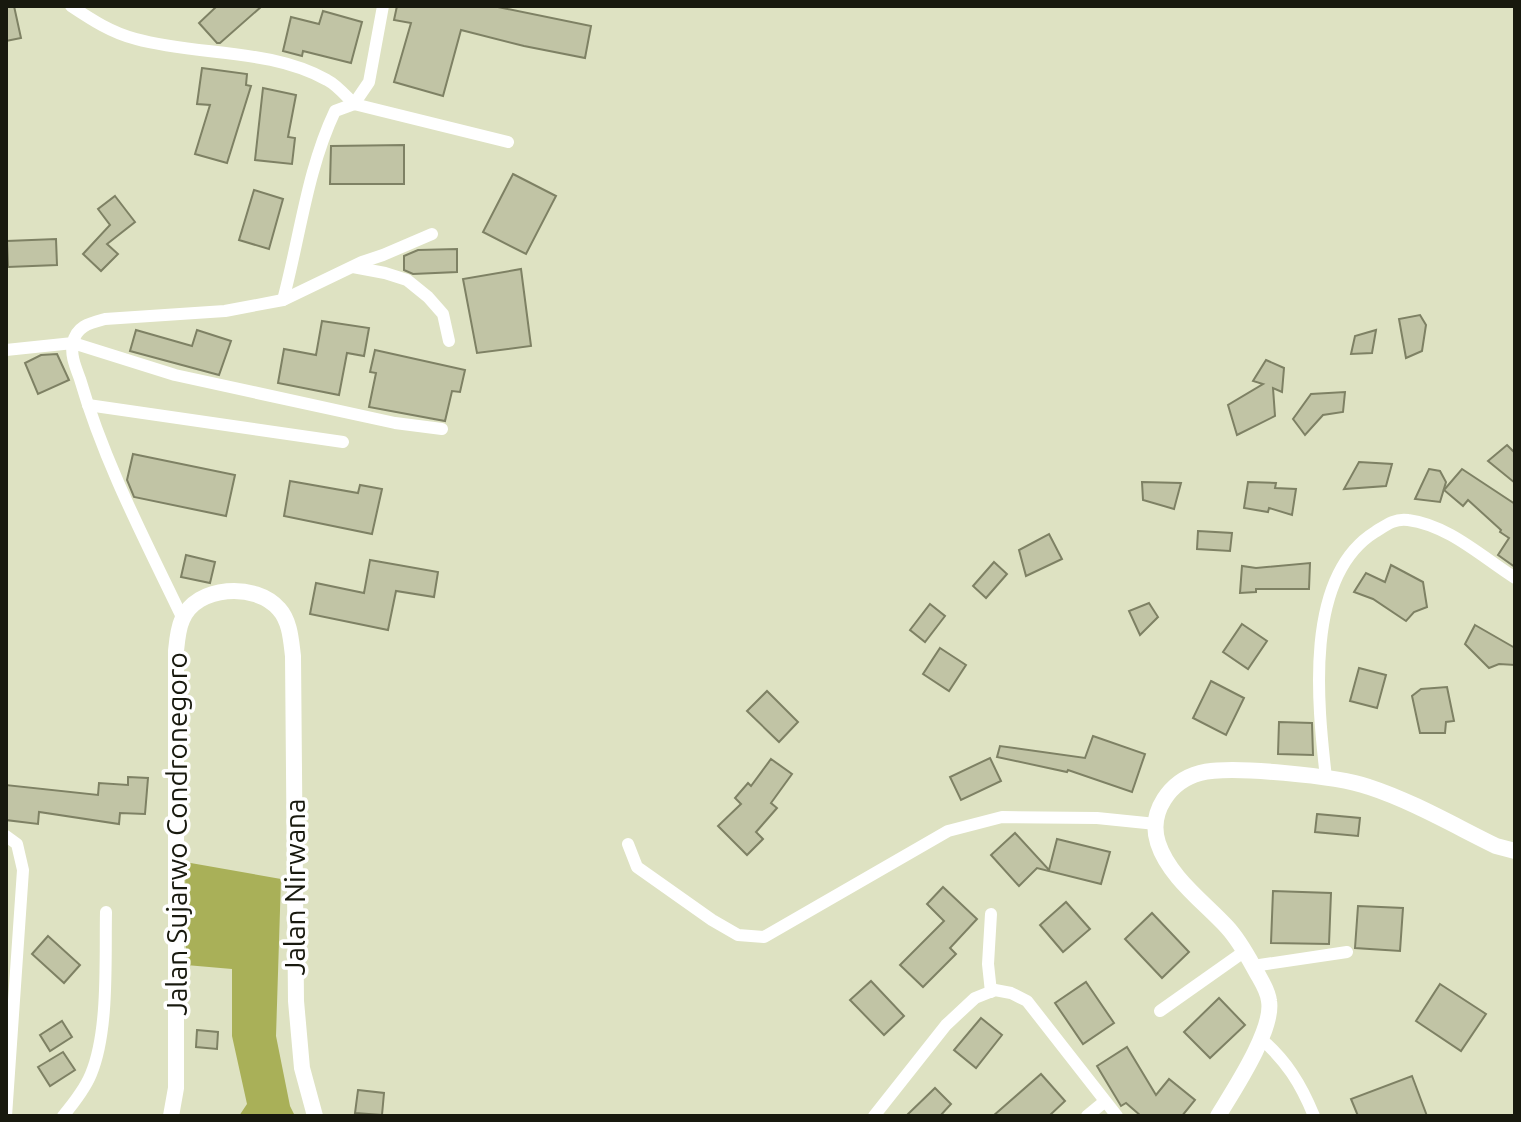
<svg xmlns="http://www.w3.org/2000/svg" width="1521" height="1122" viewBox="0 0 1521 1122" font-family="Ubuntu,sans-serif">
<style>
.forest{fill:#a9b058}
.building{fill:#c1c4a5;stroke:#7e8164;stroke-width:2}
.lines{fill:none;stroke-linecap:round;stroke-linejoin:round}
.street{stroke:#fff;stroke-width:12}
.secondary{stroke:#fff;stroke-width:16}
.labels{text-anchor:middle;stroke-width:7;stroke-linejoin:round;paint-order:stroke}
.street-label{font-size:28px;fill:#18190e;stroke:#fff}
</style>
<rect width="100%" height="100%" fill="#dee2c2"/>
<polygon class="forest" points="185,862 281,879 276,1036 290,1106 295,1116 239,1116 247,1104 232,1036 232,969 186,965"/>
<g class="building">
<polygon points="6,6 14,6 21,38 6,41"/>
<polygon points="217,6 262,6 220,43 217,43 199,23"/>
<polygon points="397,6 493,6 591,26 585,58 524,46 461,30 443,96 394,82 411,23 394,20"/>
<polygon points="323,11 362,22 351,63 303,51 302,56 283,51 291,17 319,24"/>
<polygon points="202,68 247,74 246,85 251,86 227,163 195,154 210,105 197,104"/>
<polygon points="263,88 296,95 288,137 295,138 292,164 255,160"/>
<polygon points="404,145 404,184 330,184 331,146"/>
<polygon points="513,174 556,196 526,254 483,232"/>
<polygon points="254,190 283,199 269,249 239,240"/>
<polygon points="115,196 135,222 107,244 118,254 101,271 83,254 110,225 98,209"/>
<polygon points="56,239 57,265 8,267 7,241"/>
<polygon points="457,249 457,272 413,274 404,270 404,256 418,250"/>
<polygon points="521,269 531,346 477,353 463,279"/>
<polygon points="1420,315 1426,325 1422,351 1406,358 1399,319"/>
<polygon points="322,321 369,328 364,356 347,353 339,395 278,383 284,349 316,355"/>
<polygon points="136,330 192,346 197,330 231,341 219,375 130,351"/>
<polygon points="1376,330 1372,353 1351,354 1355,336"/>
<polygon points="375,350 465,370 460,392 452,391 445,421 369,407 376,373 370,372"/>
<polygon points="57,354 69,380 38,394 25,363 41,355"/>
<polygon points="1266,360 1284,368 1282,392 1273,388 1275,416 1237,435 1228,405 1263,384 1253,381"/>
<polygon points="1345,392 1343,412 1323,415 1305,435 1293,419 1311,394"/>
<polygon points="1507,445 1515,453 1515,483 1488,461"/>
<polygon points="133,454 235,475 226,516 134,497 127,480"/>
<polygon points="1359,462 1392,464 1386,486 1344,489"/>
<polygon points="1429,469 1440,471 1446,482 1440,502 1415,499"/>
<polygon points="1462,469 1515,504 1515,567 1498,555 1509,538 1500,532 1501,530 1468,500 1463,506 1444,490"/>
<polygon points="290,481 358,493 360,485 382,489 372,534 284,516"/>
<polygon points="1142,482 1181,483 1174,509 1143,500"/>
<polygon points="1248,482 1276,483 1275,488 1296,489 1292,515 1269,508 1268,512 1244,508"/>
<polygon points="1198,531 1232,533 1230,551 1197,549"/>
<polygon points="1049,534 1062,559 1026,576 1019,550"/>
<polygon points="186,555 215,562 210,583 181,577"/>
<polygon points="370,560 438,572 434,597 396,591 388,630 310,614 316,583 364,593"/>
<polygon points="994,562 1007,574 986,598 973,586"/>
<polygon points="1310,563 1309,589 1256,589 1256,592 1240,593 1242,566 1256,568"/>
<polygon points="1391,565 1423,582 1427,607 1414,612 1406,621 1373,599 1354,592 1366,573 1385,582"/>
<polygon points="1149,603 1158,617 1140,635 1129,611"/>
<polygon points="930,604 945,616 925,642 910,630"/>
<polygon points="1242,624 1267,641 1248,669 1223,652"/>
<polygon points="1475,625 1515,648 1515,665 1499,664 1489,668 1465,644"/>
<polygon points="940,648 966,665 949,691 923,674"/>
<polygon points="1359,668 1386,675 1377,708 1350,701"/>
<polygon points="1211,681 1244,698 1226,735 1193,718"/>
<polygon points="1447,687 1454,721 1446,722 1445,733 1420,733 1412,696 1421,689"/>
<polygon points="767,691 798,722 779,742 747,711"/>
<polygon points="1279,722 1312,723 1313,755 1278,754"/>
<polygon points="1093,736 1145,754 1132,792 1068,770 1067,772 997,757 1000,746 1085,758"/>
<polygon points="990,758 1001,781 961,800 950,777"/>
<polygon points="771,759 792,774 771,803 777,808 756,832 763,839 747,855 718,826 741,804 735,798 748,783 751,786"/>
<polygon points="128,777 148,778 145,814 120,813 119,824 39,812 38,824 6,820 6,785 98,795 99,783 128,785"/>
<polygon points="1317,814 1360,818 1358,836 1315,832"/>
<polygon points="1015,833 1049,870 1057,839 1110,852 1101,884 1037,868 1019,886 991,855"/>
<polygon points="943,887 977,919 950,948 956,954 923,987 900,965 944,921 927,904"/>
<polygon points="1273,891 1331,893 1329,944 1271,943"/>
<polygon points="1066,902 1090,929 1063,952 1040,925"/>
<polygon points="1358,906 1403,908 1400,951 1355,948"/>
<polygon points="1152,913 1189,952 1162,978 1125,939"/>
<polygon points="48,936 80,965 64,983 32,954"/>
<polygon points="871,981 904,1016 884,1035 850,1000"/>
<polygon points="1086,982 1114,1023 1083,1044 1055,1003"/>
<polygon points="1440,984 1486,1014 1461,1051 1416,1021"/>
<polygon points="1219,998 1245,1025 1210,1058 1184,1032"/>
<polygon points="981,1018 1002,1035 976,1068 954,1050"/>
<polygon points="62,1021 72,1037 50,1051 40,1035"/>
<polygon points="197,1030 218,1032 217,1049 196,1047"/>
<polygon points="1127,1047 1156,1095 1169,1079 1195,1100 1182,1116 1141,1116 1126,1103 1121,1106 1097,1066"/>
<polygon points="63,1052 75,1070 50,1086 38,1067"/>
<polygon points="1041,1074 1065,1101 1049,1116 993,1116"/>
<polygon points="1412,1076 1427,1116 1358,1116 1351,1099"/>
<polygon points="935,1088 951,1104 940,1116 906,1116"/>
<polygon points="358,1090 384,1093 382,1115 355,1113"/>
</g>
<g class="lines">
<g class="street">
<path d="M 71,6 C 92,20 112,33 136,39 C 198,56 270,48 327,80 C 337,85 346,96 354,104 L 369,82 L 383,6"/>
<polyline points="353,267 385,273 407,280 428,297 443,314 449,341"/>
<path d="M 283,300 C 300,237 307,170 335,111 L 354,104 L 508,142"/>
<polyline points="6,350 73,343 175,375 395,423 442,429"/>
<polyline points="88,405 343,442"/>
<path d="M 182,617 C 145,540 104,462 80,379 C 76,368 70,355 73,343 C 76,326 90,323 105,319 L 225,311 L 283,300 L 362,262 L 383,255 L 432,234"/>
<path d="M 1326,778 C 1318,706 1303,577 1375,532 C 1386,525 1395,518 1408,520 C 1448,525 1482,557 1515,578"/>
<polyline points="6,836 17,844 23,870 6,1116"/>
<polyline points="628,844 637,867 712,920 738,935 764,937 948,831 1002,817 1097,818 1156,824"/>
<polyline points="1253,966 1347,952"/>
<polyline points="991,992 988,964 991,914"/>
<polyline points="1160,1011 1245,951"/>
<path d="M 1260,1038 C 1286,1060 1301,1084 1314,1116"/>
<path d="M 63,1116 C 73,1104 85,1089 91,1074 C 109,1031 105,959 106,912"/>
<polyline points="874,1116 946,1025 975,998 995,990 1011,993 1027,1001 1117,1116"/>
<polyline points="1087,1116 1104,1102"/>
</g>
<g class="secondary">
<path d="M 171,1116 L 176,1088 L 176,651 C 177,641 178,629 182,620 C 196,585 256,582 279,609 C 290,621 291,640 293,656 L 296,1001 L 302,1068 L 315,1116"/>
<path d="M 1218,1116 C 1233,1091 1274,1030 1269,1001 C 1268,991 1262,982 1257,973 C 1248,957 1240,941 1227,927 C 1204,902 1169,877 1158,843 C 1148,812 1170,781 1200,773 C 1230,765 1338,776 1369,787 C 1412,801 1455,826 1496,846 L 1515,851"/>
</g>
</g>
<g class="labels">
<g class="street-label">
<text transform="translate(177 834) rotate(-90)" y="10">Jalan Sujarwo Condronegoro</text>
<text transform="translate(295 887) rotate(-90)" y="10">Jalan Nirwana</text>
</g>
</g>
<rect width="1521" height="1122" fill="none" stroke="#18190e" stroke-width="16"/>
</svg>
